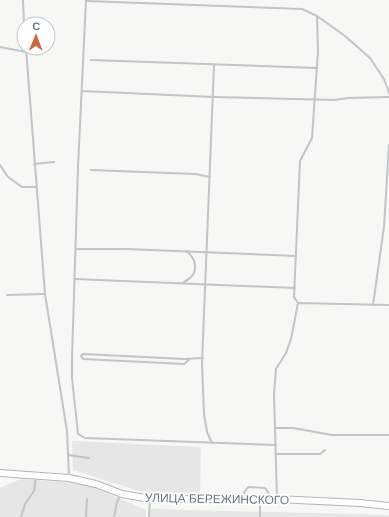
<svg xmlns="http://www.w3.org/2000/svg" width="389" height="517" viewBox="0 0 389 517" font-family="Helvetica,sans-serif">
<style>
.built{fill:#e5e6e5}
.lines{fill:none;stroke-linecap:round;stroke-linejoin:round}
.secondary-casing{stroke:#b2b6ba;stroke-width:8}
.service{stroke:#c1c4c8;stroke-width:2}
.secondary{stroke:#fff;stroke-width:6}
.labels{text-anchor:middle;stroke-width:4;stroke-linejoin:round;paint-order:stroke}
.street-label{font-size:12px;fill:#6a7682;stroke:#fff}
</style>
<rect width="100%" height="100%" fill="#f7f7f5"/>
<g class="built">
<polygon points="72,441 201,447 200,494 139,491 73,470"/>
<polygon points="21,479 86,484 146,510 146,517 0,517 0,488"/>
<polygon points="151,509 389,515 389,517 150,517"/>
</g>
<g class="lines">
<defs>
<polyline id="secondary" points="0,473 69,478 96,484 122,494 150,499 277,499 360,503 389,506"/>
</defs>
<use href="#secondary" class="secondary-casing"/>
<g class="service">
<polyline points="23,0 24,24"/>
<polyline points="86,0 78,167 72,358 72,378 78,434 85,438 276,445"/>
<polyline points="86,1 302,9 317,16 345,36 370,58 384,79 389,93"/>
<polyline points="0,47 26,52"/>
<polyline points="26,48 45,294 67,431 69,476"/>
<polyline points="91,60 317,68"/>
<polyline points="82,91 214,97 335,100 348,98 389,97"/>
<polyline points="34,164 54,162"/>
<polyline points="0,165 8,177 22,187 36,187"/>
<polyline points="91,170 195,174 210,177"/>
<polyline points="76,249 126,249 296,256"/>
<polyline points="75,279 295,288"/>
<path d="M 184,282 C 199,275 198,260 186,251"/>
<polyline points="7,295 45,294"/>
<polyline points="298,303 294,297 300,161 312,138 318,52 317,17"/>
<polyline points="373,305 384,227 389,145"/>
<polyline points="190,359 184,364 83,359 81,356 83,354 184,359 203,358"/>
<polyline points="275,428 293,428 332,435 389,435"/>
<polyline points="212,443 207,432 204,414 202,363 214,65"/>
<polyline points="276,454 320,454 325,450"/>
<polyline points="68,455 89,458"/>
<polyline points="241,497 248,487 265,488 271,497"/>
<polyline points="277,498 274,394 276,369 286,353 291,339 298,303 389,305"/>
<polyline points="21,517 25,504 34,491 36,476"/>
<polyline points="86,517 87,499"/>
<polyline points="114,517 117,502 121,495"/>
<polyline points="149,517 150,500"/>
<polyline points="260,517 260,500"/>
</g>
<use href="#secondary" class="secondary"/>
</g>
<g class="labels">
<g class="street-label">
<text transform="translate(217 499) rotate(1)" y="4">УЛИЦА БЕРЕЖИНСКОГО</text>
</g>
</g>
<g transform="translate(36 36) rotate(1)"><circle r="19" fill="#ffffff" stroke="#c3c8cd"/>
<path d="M0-3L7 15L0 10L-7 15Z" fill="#ce673f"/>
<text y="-6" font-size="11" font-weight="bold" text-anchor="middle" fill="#6a7682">С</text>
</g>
</svg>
